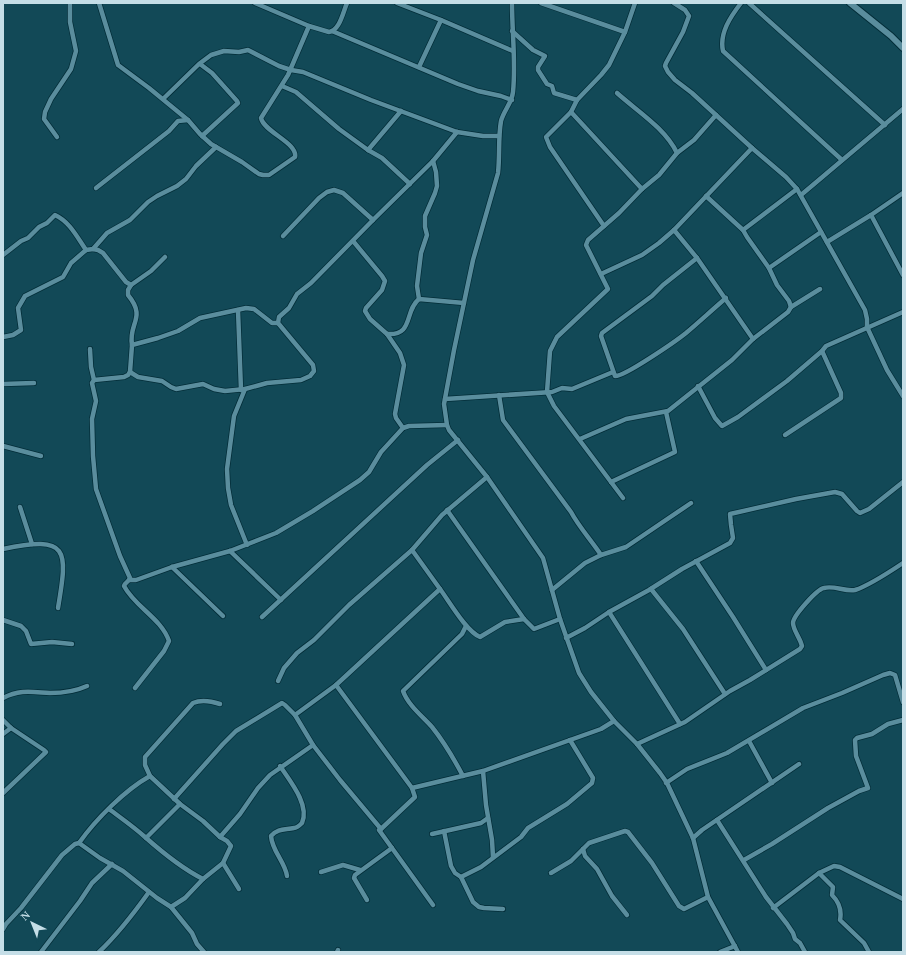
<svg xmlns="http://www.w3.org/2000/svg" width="906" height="955" viewBox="0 0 906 955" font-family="'Times New Roman',serif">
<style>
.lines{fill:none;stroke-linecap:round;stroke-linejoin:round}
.minor-casing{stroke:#032d38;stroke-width:6}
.tertiary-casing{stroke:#032d38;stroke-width:8}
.minor{stroke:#5a8d9d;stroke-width:4.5}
.tertiary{stroke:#5a8d9d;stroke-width:6}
</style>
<rect width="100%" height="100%" fill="#124957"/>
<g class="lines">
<defs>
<g id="minor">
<path d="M 99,3 L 118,65 L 149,88 L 188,120 L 200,134 L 211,144 L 242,162 L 259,174 L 263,175 L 269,175 L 295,157 C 298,143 264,132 261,118 L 288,75 L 309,26"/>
<path d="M 255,3 L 309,26 L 329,32 C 340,30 343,12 347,3"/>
<polyline points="397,3 441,20 513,51"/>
<path d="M 512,3 C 512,33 516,63 513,92 C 512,103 504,110 501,121 C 498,138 500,155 498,173 L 473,260 L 454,350 L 444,404 L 447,425 L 449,430 L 487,477 L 543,558 L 560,619 L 579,673 L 591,692 L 614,721 L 637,744 L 660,773 L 667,783 L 693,838 L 708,897 L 738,952"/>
<polyline points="541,3 625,32"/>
<polyline points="674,3 685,10 689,16 683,32 666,63 665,66 668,72 675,80 692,93 752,148 786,177 797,189 865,310 867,319 867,327 887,370 903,396"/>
<path d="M 741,3 C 731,16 719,33 723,51 L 842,160"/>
<polyline points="749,3 885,125"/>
<polyline points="332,31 458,84 478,91 501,96 512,100"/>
<polyline points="512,31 533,50 545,56 538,67 538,70 547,84 552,86 554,93 577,100"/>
<polyline points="200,64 212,73 237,101 238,103 202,136"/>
<polyline points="419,67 441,20"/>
<polyline points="282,86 296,92 339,129 368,150 382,158 410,184"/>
<path d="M 617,93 C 637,111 665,128 677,153"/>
<polyline points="163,99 199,64 211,55 224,51 239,52 248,50 279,66 291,70 303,72 371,100 457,132 483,136 499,136"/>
<polyline points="571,112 642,189"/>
<polyline points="57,137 44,119 45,112 51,99 71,69 76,51 70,22 70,3"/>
<polyline points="368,150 401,111"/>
<polyline points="96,188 169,131 178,121 188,120"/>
<polyline points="801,195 903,109"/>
<polyline points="706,196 743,230 747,237 769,268 777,285 789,301 791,307"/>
<polyline points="871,215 903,275"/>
<polyline points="604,226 550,147 546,137 571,112 577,100 601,75 609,65 625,32 635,3"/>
<polyline points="674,230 697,258 753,339"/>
<polyline points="743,230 797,189"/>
<polyline points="283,236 319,198 327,192 334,190 343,193 373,220"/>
<polyline points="353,241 382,276 385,281 382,290 366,308 365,311 370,319 387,334 400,353 404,365 395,414 396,418 403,428"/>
<polyline points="827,242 871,215 903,193"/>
<polyline points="93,249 98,250 103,253 126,282 131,285 151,271 165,257"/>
<path d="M 3,255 L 21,241 L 28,238 L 39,227 L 47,223 L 55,215 C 70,222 77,237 86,250 L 93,249 L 107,233 L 130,220 L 148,202 L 157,196 L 177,186 L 186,179 L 196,166 L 216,147"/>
<path d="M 697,258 L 663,285 L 652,296 L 602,333 L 601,336 L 615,376 C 624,377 676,341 686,333 C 699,322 712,310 726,298"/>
<polyline points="769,268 821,232"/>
<polyline points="601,274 642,255 659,243 674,230 752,148"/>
<path d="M 131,285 L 128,290 L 128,295 C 147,318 128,323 132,345"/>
<polyline points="419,299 417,286 421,253 427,235 425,227 425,216 435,193 437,186 436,172 433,161"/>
<polyline points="238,310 241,390"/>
<path d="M 387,334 C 414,336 404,311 419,299 L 464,303"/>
<polyline points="3,337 13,335 21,330 18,308 25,296 63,277 71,263 86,250"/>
<polyline points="90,349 91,367 94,380 92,383 96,401 92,419 93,456 96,489 120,556 130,578 129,580"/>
<polyline points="130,372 138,377 162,381 171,387 176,389 203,384 214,389 225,391 245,389 267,383 301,380 310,376 314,371 313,365 278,323 279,317 289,308 297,294 311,283 373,220 433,161 457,132"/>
<polyline points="94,380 124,377 128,375 130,372 132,345 158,338 178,331 200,318 246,308 254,309 272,323 278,323"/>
<polyline points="3,384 34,383"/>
<polyline points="698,386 715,418 722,426 738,417 787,381 822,351 826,346 903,312"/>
<polyline points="245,389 234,416 227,469 228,488 231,505 247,545"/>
<path d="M 499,395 L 503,420 L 571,512 C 579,527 591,540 601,555"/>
<polyline points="445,399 552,392 562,388 572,389 613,372"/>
<polyline points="785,435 841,398 841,393 822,351"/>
<polyline points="580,439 626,419 668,411 732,360 753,339 788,312 791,307 820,289"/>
<polyline points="3,446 41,456"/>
<polyline points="611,482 675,452 666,412"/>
<polyline points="623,498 554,406 547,392 550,351 557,337 608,289 586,245 588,240 619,213 642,189 659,175 677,153 694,140 716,115"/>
<polyline points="20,507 32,544"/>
<polyline points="447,510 524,619 534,629 560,619"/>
<path d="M 3,549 C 69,535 68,549 58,608"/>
<polyline points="230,551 281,600"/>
<polyline points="696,561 733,617 766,670"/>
<polyline points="172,567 223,616"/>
<path d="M 440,589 C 449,601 466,631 480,637 L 505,622 L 524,619"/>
<polyline points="651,589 683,629 725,694"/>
<polyline points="552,590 585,563 601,555 626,547 691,503"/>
<polyline points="609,612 680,724"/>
<polyline points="262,617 427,465 458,440"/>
<polyline points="3,620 21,626 26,631 31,644 52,642 72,644"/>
<polyline points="566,638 585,628 609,612 649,590 682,569 730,543 733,538 731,525 730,514 796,499 835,492 842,494 857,511 860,513 869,509 903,482"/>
<polyline points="278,681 284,668 297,653 314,640 349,605 412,550"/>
<polyline points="336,685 412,788 415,797 381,829 379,830 433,905"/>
<path d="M 135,688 L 164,651 L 169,641 C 161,618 135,607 124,586 L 125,584 L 129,580 L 136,580 L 172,567 L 230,551 L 276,533 L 313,511 L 360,480 L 369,472 L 381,452 L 403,428 L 409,426 L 447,425"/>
<path d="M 3,698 C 20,689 32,692 50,693 C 62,693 76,691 87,686"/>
<polyline points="295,715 336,685 440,589 412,550 442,515 487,477"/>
<polyline points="3,720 11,728 44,750 46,752 3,793"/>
<polyline points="3,734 11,728"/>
<polyline points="749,741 772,783"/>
<path d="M 637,744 L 685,722 L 730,691 L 750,680 L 800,649 L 802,646 L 801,643 C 799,637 793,629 793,623 C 793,616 817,589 824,588 C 834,585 845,592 855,590 C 868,586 891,571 903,563"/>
<path d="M 280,766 C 290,781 310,805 302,823 C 300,825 297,828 294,828 C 285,830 278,828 271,836 C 272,851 285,862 287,876"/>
<polyline points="483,771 486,805 492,840 493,857"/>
<path d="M 463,776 C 454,759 444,742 432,727 C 422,716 408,705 403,691 L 462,634 L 466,626"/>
<polyline points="666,783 687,769 727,753 803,708 842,693 883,675 890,673 895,675 903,702"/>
<polyline points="412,788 483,771 601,729 614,721"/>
<polyline points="174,799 223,744 236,731 282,703 285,705 295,715 313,745 340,780 381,829"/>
<path d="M 109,809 C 121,818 134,827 145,837 C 163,853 181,868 203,879"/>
<polyline points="717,820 766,897 787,924 793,933 795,939 800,943 805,952"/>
<polyline points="444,831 451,866 455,873 461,877 473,902 479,907 484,908 503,909"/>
<polyline points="432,834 481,823 488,818"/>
<polyline points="220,837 240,814 258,788 270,775 313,745"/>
<polyline points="146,838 180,804"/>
<polyline points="693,838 702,830 799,764"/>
<polyline points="79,843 100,858 123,871 157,898 171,907 192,933 197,944 204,952"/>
<polyline points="583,849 585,856 597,869 612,896 627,915"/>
<polyline points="744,860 772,844 828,808 859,791 868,788 856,756 855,740 857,738 872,734 888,724 903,720"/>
<polyline points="223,863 239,889"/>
<polyline points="321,872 343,865 360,870"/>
<polyline points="551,873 571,861 589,843 625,831 628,832 652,863 679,906 684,909 708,897"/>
<path d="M 819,873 L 833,887 L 832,895 C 839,902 842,910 840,920 L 864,943 L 869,952"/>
<polyline points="461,877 481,867 521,837 528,828 567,804 592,783 593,778 570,740"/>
<polyline points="367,900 354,878 355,875 392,848"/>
<path d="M 171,907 L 185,898 L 203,879 L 223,863 L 231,846 L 227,841 L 220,837 L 203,821 L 180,804 L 150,776 L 145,765 L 145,757 L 193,703 C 202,699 211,701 220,704"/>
<polyline points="773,908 819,873 834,866 840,867 903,899"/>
<path d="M 3,929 L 6,924 L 21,908 L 62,855 L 75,844 L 79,843 C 96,819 125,790 150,776"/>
<polyline points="41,952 80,901 92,883 112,864"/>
<path d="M 99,952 C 118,934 134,913 149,892"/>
<polyline points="337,952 338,950"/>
<polyline points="720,952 735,946"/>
</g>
<polyline id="tertiary" points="850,3 891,36 903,48"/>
</defs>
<use href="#minor" class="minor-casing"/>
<use href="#tertiary" class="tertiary-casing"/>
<use href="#minor" class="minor"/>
<use href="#tertiary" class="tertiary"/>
</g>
<rect width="906" height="955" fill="none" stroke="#c5dee7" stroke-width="8"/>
<g transform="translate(32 923) rotate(317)" stroke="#124957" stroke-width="3" paint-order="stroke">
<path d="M0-3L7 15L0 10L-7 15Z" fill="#c5dee7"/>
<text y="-6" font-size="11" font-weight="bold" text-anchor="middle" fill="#c5dee7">N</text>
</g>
</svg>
